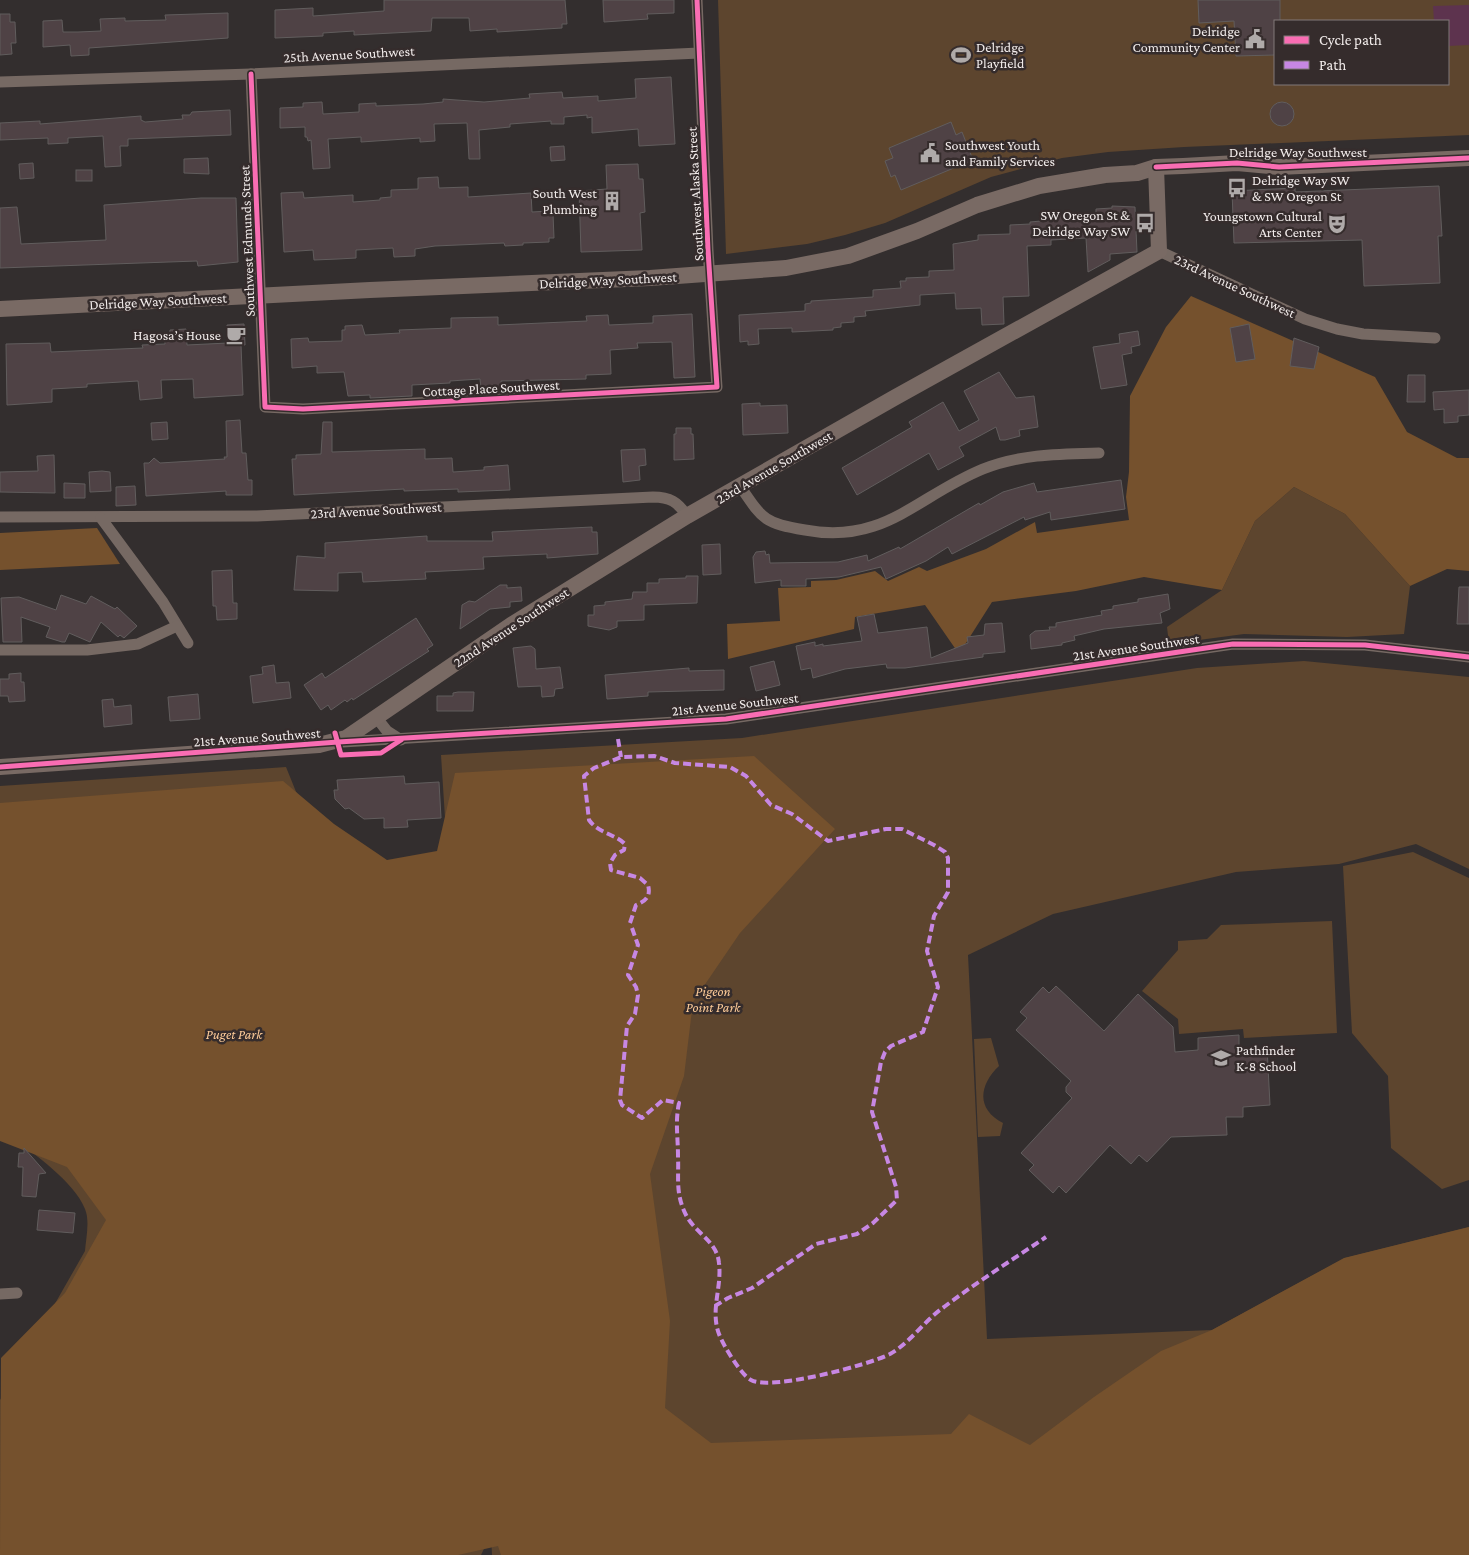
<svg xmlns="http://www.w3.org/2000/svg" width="1469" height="1555" viewBox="0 0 1469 1555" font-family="'Crimson Pro',serif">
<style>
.green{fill:#5d452e;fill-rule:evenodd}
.forest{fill:#75512d}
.water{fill:#5d334e}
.building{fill:#4f4245;stroke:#615d5d}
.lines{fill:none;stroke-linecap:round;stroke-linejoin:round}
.street{stroke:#766963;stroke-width:11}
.secondary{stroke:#796a64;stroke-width:16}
.quiet{stroke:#c787e3;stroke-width:4;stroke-dasharray:8 4;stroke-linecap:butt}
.cycleway-casing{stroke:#352c2c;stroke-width:8}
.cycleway{stroke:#f96db3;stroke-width:5}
.labels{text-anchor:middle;stroke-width:5;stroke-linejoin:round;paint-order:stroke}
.poi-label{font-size:14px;fill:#f2eceb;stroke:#352c2c;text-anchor:end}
.street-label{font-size:14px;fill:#f2eceb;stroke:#352c2c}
.park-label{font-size:14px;font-style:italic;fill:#fdcb98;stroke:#352c2c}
</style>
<rect width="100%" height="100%" fill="#332e2e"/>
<g class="green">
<path d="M 718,0 L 1469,0 L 1469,135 L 1184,147 L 1108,152 L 1062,158 L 991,177 L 885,223 L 845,235 L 807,244 L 726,254 ZM 1275,21 L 1448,21 L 1448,84 L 1275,84 Z"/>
<polygon points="1294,487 1345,514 1410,586 1404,634 1347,637 1244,634 1169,644 1167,627 1222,590 1255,521"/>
<path d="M 1304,661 L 1469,677 L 1469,869 L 1416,844 L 1339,864 L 1236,872 L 1053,914 L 968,955 L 987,1339 L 1212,1330 L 1345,1258 L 1469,1227 L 1469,1426 L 658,1555 L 492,1555 L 491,1534 L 481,1555 L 0,1555 L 0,1400 L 85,1251 C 86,1238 90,1221 85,1209 C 74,1181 34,1155 11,1135 L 0,1131 L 0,786 L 286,767 L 303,809 L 325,827 L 450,896 L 441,755 L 742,738 L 1197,668 Z"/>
<polygon points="1413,852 1469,878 1469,1180 1442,1189 1391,1148 1388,1076 1352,1033 1343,866"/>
<polygon points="1332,921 1337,1033 1244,1038 1243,1029 1179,1034 1178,1019 1142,991 1178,950 1178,941 1207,939 1221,925"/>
<path d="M 991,1038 L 999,1066 C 979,1085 976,1109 1003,1123 L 1000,1136 L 978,1137 L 974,1039 Z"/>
</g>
<g class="forest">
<polygon points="1191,296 1375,377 1407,432 1457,458 1469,458 1469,571 1447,569 1410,586 1345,514 1294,487 1255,521 1222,590 1144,577 1076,591 992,602 959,654 925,605 855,617 854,629 728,659 727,624 780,621 778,588 811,587 811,581 836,580 875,571 888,581 919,567 927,571 986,549 1035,522 1037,533 1129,520 1126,497 1129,472 1130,396 1166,327"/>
<polygon points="97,528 120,564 0,570 0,533"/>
<polygon points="754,756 835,829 740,933 693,1002 684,1076 650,1174 670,1321 665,1408 711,1443 951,1434 969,1414 1030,1445 1094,1397 1161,1351 1212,1330 1344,1258 1469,1227 1469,1555 501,1555 498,1546 458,1555 0,1555 1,1358 65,1293 106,1220 67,1167 0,1141 0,803 283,781 334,824 387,860 437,851 455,773"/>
</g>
<polygon class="water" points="1469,5 1469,45 1448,46 1448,21 1434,21 1433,6"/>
<g class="building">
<polygon points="384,0 565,0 567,24 562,24 562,28 497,32 497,29 470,31 469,18 432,18 431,31 354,35 354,31 323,33 323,36 275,38 275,10 313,8 313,16 384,11"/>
<polygon points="603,0 674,0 674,13 647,14 648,19 604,22"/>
<polygon points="1198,0 1280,0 1280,21 1275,21 1275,55 1236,56 1234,21 1199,23"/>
<polygon points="228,13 228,38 89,48 89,55 71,56 70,45 43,47 43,21 62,20 63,32 78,32 101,31 100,19 125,18 125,21 166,20 165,15"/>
<polygon points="0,14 10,14 10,22 15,22 16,43 11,43 12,54 0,55"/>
<polygon points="671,77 675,144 639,146 638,129 592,133 592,117 587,118 587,115 564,117 564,124 551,124 551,121 510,124 510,127 479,130 480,159 469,159 467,123 434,124 435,141 420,142 420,138 361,142 361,137 328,139 330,168 313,169 311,140 308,141 307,137 305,137 305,127 280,128 280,108 303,107 303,103 322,102 323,114 359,112 359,104 376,103 376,106 423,104 443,102 443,99 484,102 530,98 529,94 562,92 563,98 598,96 598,101 636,98 635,79"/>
<circle cx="1282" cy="114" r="12"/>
<polygon points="230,110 231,135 128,139 128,146 120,146 121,166 105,167 103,136 68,138 68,143 48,144 48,138 0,140 0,123 40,121 40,124 141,116 141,120 145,122 183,119 182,115 190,115 192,112"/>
<polygon points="951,122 956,135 962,132 973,160 901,190 895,175 891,177 885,161 893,158 889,148"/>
<polygon points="564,146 565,160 551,161 550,147"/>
<polygon points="208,158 209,174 184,173 184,159"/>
<polygon points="33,163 34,178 20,179 19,164"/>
<polygon points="638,164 639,179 643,179 645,212 640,213 642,250 581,252 579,191 607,189 606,165"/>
<rect x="76" y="170" width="16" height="11"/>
<polygon points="438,177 439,188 468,187 468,197 531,193 532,212 549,211 549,214 553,214 554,238 549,238 549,242 523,243 523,245 505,246 504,243 435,246 415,249 415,256 394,257 393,248 356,250 356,258 338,259 314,260 313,250 284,252 281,193 303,192 304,198 353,195 353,202 380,200 380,198 391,197 391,190 418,189 418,178"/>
<polygon points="1439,186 1442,236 1438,236 1440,283 1364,286 1362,240 1234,243 1232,191 1295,188 1295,192"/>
<polygon points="201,198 236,198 238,262 198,266 197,261 0,268 0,208 17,207 21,244 106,240 104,205"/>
<polygon points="1112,206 1135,207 1137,252 1110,254 1110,260 1088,272 1086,238 1051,240 1051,245 1027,246 1029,296 1003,297 1004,324 982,325 981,308 956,309 955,293 920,295 920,305 865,311 866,316 854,317 854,322 841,323 841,327 833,328 833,330 792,332 792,328 758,329 759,344 748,345 748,341 740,342 739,315 805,311 805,304 811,303 811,301 873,297 873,290 901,288 900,281 906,281 906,278 929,277 929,271 954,270 953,244 978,240 978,235 1010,234 1010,225 1030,224 1030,222 1041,221 1041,216 1090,214 1096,213 1096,209 1112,208"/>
<polygon points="692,314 695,377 674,378 672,342 637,343 638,348 610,350 611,374 586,375 586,379 501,381 502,389 481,390 480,379 450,381 450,383 412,385 412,396 370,398 370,395 348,396 344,372 317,373 317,366 292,368 291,339 308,338 309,342 342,341 342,330 345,330 345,326 362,325 365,335 400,333 399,330 451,328 451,318 498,317 498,325 587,321 586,316 608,315 609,325 653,323 653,316"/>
<polygon points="244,324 245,345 241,345 243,395 194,398 193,379 161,380 162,398 140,400 138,381 87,384 87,387 52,389 52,402 7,405 6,344 50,343 51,352 143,348 142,345 165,344 165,340 170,340 170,330 186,329 187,345 228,343 227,325"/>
<polygon points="1249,324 1255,359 1236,362 1230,328"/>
<polygon points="1138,331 1140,345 1131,347 1132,353 1122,355 1127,385 1101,389 1093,347 1120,343 1119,334"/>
<polygon points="1294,338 1319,347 1314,369 1290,366"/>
<polygon points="999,372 1016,398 1034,396 1038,427 1019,430 1020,436 1005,440 1000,440 996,427 959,447 964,456 938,470 929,453 857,495 842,468 912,427 909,422 943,402 959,431 979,420 964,391"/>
<polygon points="1408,375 1425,375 1425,402 1407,402"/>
<polygon points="1469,390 1469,415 1458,416 1458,422 1444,423 1444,409 1434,410 1433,392"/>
<polygon points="760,403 760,406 787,405 788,433 743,435 742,404"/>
<polygon points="240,420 242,453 246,453 248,480 252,480 252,495 226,495 226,491 146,496 144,463 149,463 154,458 160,463 225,459 224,457 227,457 226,421"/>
<polygon points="167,422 168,439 152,440 151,423"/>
<polygon points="323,422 332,422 332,452 425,449 425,459 452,458 453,472 484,470 484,467 508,465 510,490 458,492 458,489 404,491 404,489 294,495 292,459 296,459 296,455 321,454"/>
<polygon points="676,428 691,428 691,434 693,434 694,459 674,460 674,434 676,434"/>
<polygon points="645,449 646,465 639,466 640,480 623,482 621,450"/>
<polygon points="54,455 55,493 0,492 0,472 38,471 37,456"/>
<polygon points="102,471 110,472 111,491 90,492 89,472"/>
<polygon points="1121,480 1125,509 1051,520 1050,512 1025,520 1024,517 952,554 948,547 926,561 886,579 881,567 839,577 806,579 806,586 781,586 781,580 755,583 753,557 756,552 765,551 766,555 769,554 770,563 838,562 867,555 868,561 899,547 900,549 979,503 980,505 1003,492 1034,483 1037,492"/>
<polygon points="64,483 85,484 85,498 64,498"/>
<polygon points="135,486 136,505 116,506 116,487"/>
<polygon points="592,527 592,532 597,532 598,554 547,558 547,554 483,557 484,569 425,572 426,579 363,582 362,572 338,573 338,591 294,590 297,556 325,558 325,543 427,536 427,541 493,541 492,532"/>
<polygon points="720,544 721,574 703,575 702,545"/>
<polygon points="232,570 233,603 237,603 237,619 217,620 216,606 213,606 212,571"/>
<polygon points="686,576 698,576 697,603 644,605 644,620 617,621 617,627 609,630 588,626 588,615 594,615 594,606 605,605 605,602 632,599 633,592 647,592 647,583 659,583 659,579 686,578"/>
<polygon points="500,585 507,585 507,588 521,587 522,601 510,602 510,607 490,609 460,629 462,605 469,601 475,602"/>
<polygon points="1459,587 1469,587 1469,624 1457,624"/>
<polygon points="1168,594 1170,609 1160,613 1162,623 1104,629 1074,636 1075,640 1062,643 1062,645 1031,649 1030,635 1035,631 1050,630 1049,627 1056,627 1056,623 1102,615 1101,611 1113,609 1113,606 1138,602 1138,599"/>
<polygon points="61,595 86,604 91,596 115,609 117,607 137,626 124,638 120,635 118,637 101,622 90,642 69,633 65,642 62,642 46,637 50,627 21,617 22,642 3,642 1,598 19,597 56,610"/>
<polygon points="874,614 878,633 927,627 931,658 968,643 967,637 984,635 985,624 1002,623 1005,652 983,654 983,657 905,668 887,668 886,664 845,669 813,678 811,668 801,670 796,646 815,642 815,646 823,644 823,646 862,641 857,617"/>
<polygon points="416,618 433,645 427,649 429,651 353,700 352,698 347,702 345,700 331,710 328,705 321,710 304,685 322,673 325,678"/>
<polygon points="531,646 535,649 536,669 560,667 563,688 555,689 554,696 542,697 541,686 518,687 513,648"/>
<polygon points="774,661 780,685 756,691 750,667"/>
<polygon points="274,665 276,683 289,682 291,698 253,703 250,676 263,674 262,667"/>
<polygon points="689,668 689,671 724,670 724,690 648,692 648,696 607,699 605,675"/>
<polygon points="21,673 21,682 24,682 25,701 9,702 8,696 0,696 0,679 9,679 9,674"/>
<polygon points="458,692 474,692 473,711 437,711 437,696 453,696 453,693"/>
<polygon points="198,694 200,719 170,721 168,697"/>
<polygon points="113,699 114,707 131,705 132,724 104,727 102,700"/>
<polygon points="404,776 405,784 439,782 441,818 407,820 408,827 384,828 384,818 364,819 349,808 345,809 335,799 334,790 338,790 337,780"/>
<polygon points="1056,986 1104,1031 1138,994 1173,1027 1175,1052 1198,1050 1198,1038 1239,1035 1239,1049 1267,1047 1270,1105 1243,1107 1243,1117 1226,1117 1227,1135 1171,1137 1147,1162 1139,1155 1131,1164 1110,1145 1066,1193 1059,1186 1053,1193 1029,1170 1034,1165 1021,1153 1072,1098 1066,1092 1066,1087 1071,1081 1016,1030 1027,1018 1020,1012 1043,987 1049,993"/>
<polygon points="24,1148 46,1173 39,1174 36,1197 22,1196 23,1167 18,1167 19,1153 24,1153"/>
<polygon points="39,1210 75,1213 73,1233 37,1230"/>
</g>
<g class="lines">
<g class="street">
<polyline points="251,74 265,407 303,409 717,387 708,250 697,0"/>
<polyline points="0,82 251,74 699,53"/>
<polyline points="1159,251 1305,319 1337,329 1363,334 1435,338"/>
<path d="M 740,486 C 763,520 764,523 805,530 C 884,545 917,496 983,469 C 1021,454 1059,454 1099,453"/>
<path d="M 0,517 L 257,516 L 653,497 C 670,497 678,502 687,516"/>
<polyline points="101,518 163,602 188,643"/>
<polyline points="0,650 87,650 138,644 177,626"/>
<polyline points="376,717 387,731 401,740"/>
<polyline points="342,742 726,719 1233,644 1365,645 1469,657"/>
<polyline points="0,1294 17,1293"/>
</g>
<g class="secondary">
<polyline points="0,309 370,290 650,278 786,268 848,256 917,231 977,205 1039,186 1105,175 1137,173 1156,167 1183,166 1237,163 1279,167 1469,158"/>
<polyline points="0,767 319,745 346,738 511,625 687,516 894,398 1159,251 1156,167"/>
</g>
<g class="quiet">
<polyline points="618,739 621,757"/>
<path d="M 630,923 L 636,905 C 646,901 651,896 648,885 L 640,878 L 611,870 L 610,863 L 615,855 L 624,850 L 625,844 C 615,834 598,833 589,820 L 584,776 L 594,768 L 621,757 L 654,756 L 675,763 L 730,767 L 746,776 L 771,805 L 792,814 L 828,841 L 886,829 L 902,829 L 934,845 L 945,852 L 948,858 L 948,892 L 934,916 L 927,951 L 938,987 L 923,1032 L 891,1046 L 885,1052 L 881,1062 L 872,1112 L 896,1187 L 897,1200 L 873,1223 L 857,1234 L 816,1244 L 752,1288 L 728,1298 L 715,1306"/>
<path d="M 632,928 L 638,945 L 628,975 L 636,987 L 638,995 L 635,1014 L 627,1026 L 620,1100 L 622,1105 L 642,1118 L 663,1100 L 679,1103 C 675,1122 678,1137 678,1156 C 679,1178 675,1193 686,1215 C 695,1233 717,1241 719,1263 C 722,1288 710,1310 719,1334 C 723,1345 741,1375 751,1380 C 771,1391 869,1365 890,1354 C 911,1342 924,1321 944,1307 C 977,1282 1012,1260 1046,1237"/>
</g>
<defs>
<g id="cycleway">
<polyline points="251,74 265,407 303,409 717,387 708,250 697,0"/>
<polyline points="1156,167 1237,163 1279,167 1469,158"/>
<polyline points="335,733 341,755 381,753 401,740"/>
<polyline points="0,767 338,742 726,719 1233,644 1365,645 1469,657"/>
</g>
</defs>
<use href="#cycleway" class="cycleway-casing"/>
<use href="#cycleway" class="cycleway"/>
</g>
<defs>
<symbol id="civic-bare" viewBox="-9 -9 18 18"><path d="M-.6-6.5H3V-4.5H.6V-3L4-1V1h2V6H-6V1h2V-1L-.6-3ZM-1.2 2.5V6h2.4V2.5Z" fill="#afaaa9" stroke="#352c2c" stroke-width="2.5" paint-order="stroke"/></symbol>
<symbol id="stadium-bare" viewBox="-9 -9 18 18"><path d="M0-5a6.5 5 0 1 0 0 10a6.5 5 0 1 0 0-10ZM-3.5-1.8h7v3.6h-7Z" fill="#afaaa9" stroke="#352c2c" stroke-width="2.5" paint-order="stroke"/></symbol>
<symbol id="bus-bare" viewBox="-9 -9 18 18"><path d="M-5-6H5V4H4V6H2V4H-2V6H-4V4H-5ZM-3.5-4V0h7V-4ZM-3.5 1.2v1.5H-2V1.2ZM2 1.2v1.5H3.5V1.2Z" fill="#afaaa9" stroke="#352c2c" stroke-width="2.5" paint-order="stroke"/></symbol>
<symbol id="building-bare" viewBox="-9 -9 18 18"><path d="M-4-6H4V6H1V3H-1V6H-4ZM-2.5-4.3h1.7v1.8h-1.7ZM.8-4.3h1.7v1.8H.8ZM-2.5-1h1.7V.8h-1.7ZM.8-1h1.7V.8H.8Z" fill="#afaaa9" stroke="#352c2c" stroke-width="2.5" paint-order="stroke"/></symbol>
<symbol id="theatre-bare" viewBox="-9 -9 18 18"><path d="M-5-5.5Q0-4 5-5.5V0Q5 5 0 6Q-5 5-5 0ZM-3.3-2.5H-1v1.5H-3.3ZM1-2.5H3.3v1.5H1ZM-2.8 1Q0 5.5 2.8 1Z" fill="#afaaa9" stroke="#352c2c" stroke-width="2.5" paint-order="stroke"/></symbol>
<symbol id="cafe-bare" viewBox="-9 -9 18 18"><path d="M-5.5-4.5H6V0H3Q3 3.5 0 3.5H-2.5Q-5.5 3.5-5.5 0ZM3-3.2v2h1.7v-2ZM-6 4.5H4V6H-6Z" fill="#afaaa9" stroke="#352c2c" stroke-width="2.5" paint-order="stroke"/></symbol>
<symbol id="school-bare" viewBox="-9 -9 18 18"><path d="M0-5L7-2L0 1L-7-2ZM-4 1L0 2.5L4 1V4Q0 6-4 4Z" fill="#afaaa9" stroke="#352c2c" stroke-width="2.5" paint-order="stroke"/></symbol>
</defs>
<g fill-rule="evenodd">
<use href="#civic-bare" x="1241" y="25" width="28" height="28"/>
<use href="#stadium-bare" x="947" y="41" width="28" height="28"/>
<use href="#civic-bare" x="916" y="139" width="28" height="28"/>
<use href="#bus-bare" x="1223" y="174" width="28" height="28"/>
<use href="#building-bare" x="598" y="187" width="28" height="28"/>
<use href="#bus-bare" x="1131" y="209" width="28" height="28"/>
<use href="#theatre-bare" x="1323" y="210" width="28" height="28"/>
<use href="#cafe-bare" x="222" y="321" width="28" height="28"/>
<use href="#school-bare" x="1207" y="1044" width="28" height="28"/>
</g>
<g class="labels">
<g class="poi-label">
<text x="1240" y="36">Delridge<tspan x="1240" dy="16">Community Center</tspan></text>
<text x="976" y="52" text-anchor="start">Delridge<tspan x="976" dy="16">Playfield</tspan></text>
<text x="945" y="150" text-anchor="start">Southwest Youth<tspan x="945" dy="16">and Family Services</tspan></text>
<text x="1252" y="185" text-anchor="start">Delridge Way SW<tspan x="1252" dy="16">&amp; SW Oregon St</tspan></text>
<text x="597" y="198">South West<tspan x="597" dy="16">Plumbing</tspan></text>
<text x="1130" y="220">SW Oregon St &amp;<tspan x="1130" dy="16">Delridge Way SW</tspan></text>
<text x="1322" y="221">Youngstown Cultural<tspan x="1322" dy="16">Arts Center</tspan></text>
<text x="221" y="340">Hagosa’s House</text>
<text x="1236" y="1055" text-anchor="start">Pathfinder<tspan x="1236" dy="16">K-8 School</tspan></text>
</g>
<g class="street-label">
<text transform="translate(349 54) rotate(-3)" y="5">25th Avenue Southwest</text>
<text x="1298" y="157">Delridge Way Southwest</text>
<text transform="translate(695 194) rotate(-93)" y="5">Southwest Alaska Street</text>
<text transform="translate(247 241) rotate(-92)" y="5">Southwest Edmunds Street</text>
<text transform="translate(608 280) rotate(-3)" y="5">Delridge Way Southwest</text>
<text transform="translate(1235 286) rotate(25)" y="5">23rd Avenue Southwest</text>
<text transform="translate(158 301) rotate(-3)" y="5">Delridge Way Southwest</text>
<text transform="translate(491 388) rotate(-3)" y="5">Cottage Place Southwest</text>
<text transform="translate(774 467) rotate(-30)" y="5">23rd Avenue Southwest</text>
<text transform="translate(376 510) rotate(-3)" y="5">23rd Avenue Southwest</text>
<text transform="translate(511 627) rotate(-33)" y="5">22nd Avenue Southwest</text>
<text transform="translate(1136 647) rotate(-8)" y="5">21st Avenue Southwest</text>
<text transform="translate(735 704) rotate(-6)" y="5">21st Avenue Southwest</text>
<text transform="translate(257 737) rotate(-4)" y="5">21st Avenue Southwest</text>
</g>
<g class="park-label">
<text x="713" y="996">Pigeon<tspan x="713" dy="16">Point Park</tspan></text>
<text x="234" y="1039">Puget Park</text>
</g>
</g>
<rect x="1274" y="20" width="175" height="65" fill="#352c2c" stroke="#817978"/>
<rect x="1284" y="36" width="25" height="8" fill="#f96db3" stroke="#817978"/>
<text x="1319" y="45" font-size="15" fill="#f2eceb">Cycle path</text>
<rect x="1284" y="61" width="25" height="8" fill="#c787e3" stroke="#817978"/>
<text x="1319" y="70" font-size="15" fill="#f2eceb">Path</text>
</svg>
